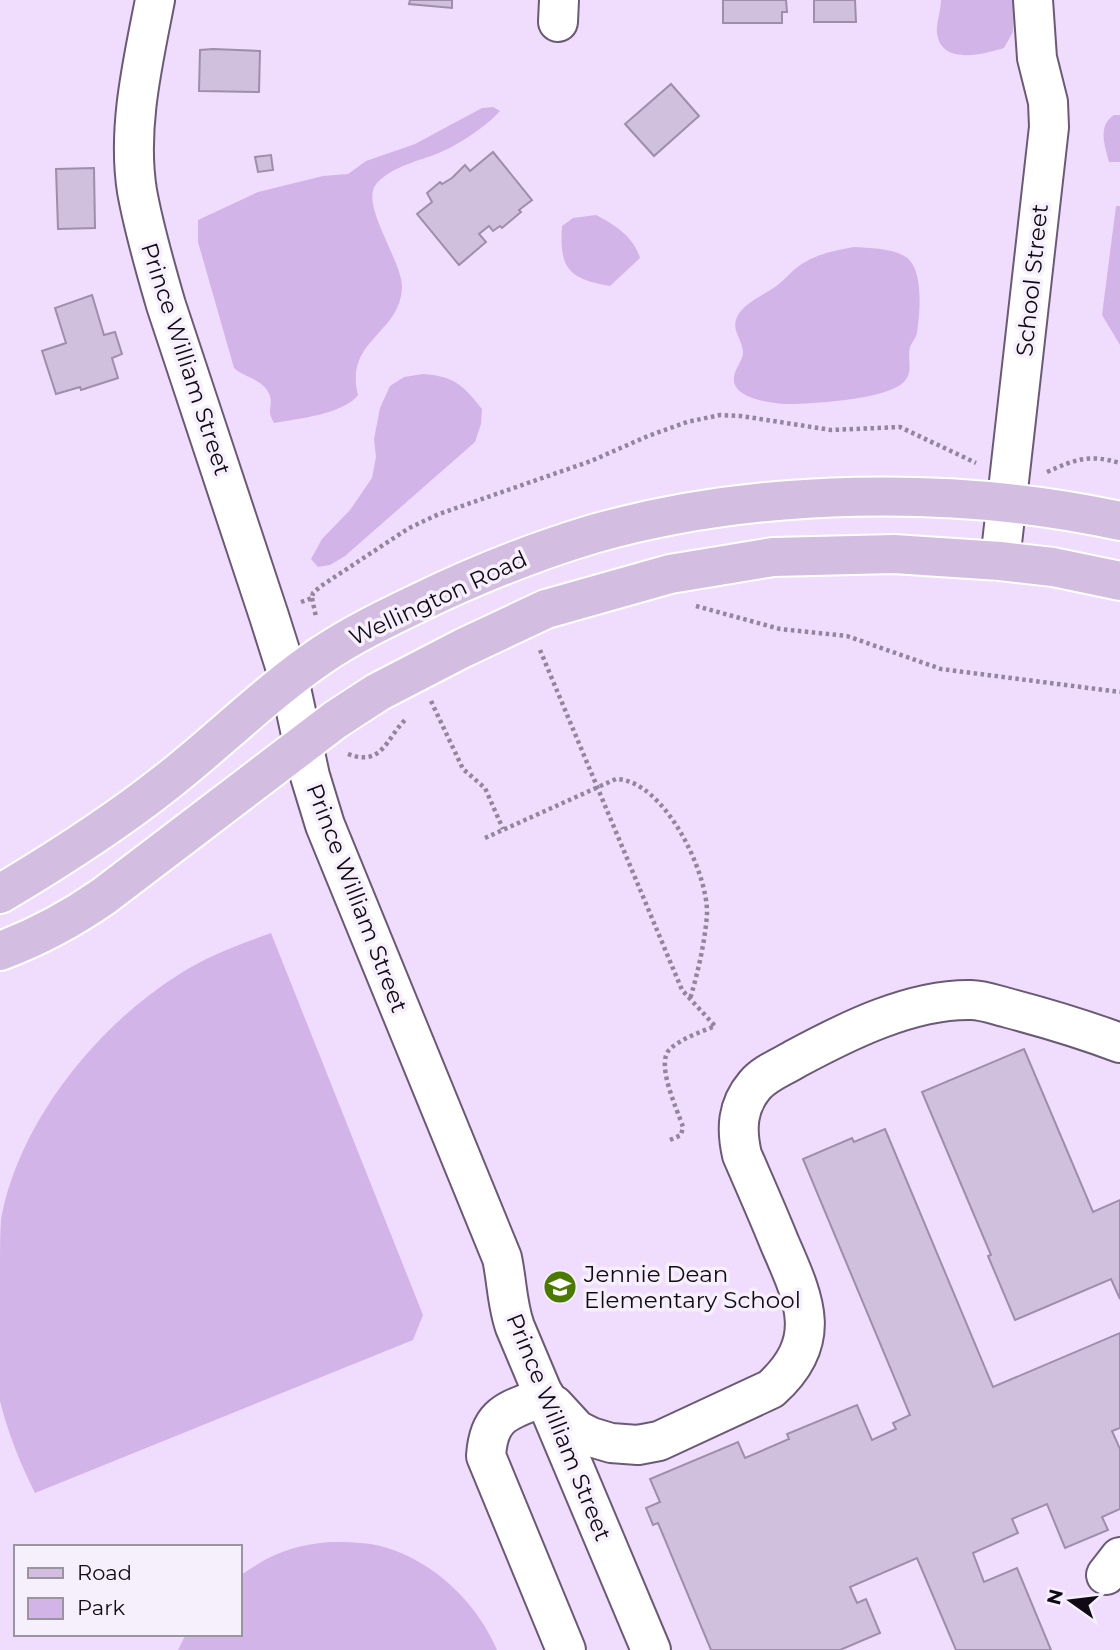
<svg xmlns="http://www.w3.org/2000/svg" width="1120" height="1650" viewBox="0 0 1120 1650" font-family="Montserrat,sans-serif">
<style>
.green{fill:#d3b4e8}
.building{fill:#d1bfde;stroke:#9f8dab;stroke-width:2}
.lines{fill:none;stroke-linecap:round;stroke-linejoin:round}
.minor-casing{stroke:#6b5a76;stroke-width:42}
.major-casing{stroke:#fff;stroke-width:42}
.path{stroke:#93859c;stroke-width:4.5;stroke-dasharray:3.5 3.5;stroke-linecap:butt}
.minor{stroke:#fff;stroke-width:38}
.major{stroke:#d3bee1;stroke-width:38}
.labels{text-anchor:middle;stroke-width:7;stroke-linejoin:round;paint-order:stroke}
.street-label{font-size:23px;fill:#110a15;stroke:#f6effc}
.poi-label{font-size:23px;fill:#110a15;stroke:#f6effc;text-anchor:start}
</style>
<rect width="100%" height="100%" fill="#f0ddfd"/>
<g class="green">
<path d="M 941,0 L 1015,0 L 1013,32 L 1004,48 C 984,54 941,66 937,33 C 936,23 941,11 941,0 Z"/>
<path d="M 493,107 L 500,111 C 487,126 458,145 439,153 C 419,161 393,166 377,183 C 358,203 403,261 402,288 C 400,334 344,340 358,395 C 344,414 297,419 274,423 C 266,409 273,408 270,396 C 264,379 245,378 234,368 L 198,242 L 198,220 L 258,192 L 323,176 L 348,174 L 366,161 L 415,144 L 482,108 Z"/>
<path d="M 1114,115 L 1120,115 L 1120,162 L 1109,162 C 1105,146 1097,126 1114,115 Z"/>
<polygon points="1116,206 1120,206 1120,345 1102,315"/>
<path d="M 596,215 C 615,225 633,236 640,258 L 610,286 C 569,279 559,269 562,226 L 573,218 Z"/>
<path d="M 854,247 C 869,248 892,248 906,257 C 924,269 920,314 917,333 C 916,338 912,342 910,347 C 907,360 914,371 904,382 C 887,399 819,403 795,404 C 779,405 730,400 734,377 C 735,368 743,361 743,352 C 742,337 728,328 740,312 C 749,301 763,295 775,287 C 782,282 788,275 795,269 C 812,255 832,251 854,247 Z"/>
<path d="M 423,374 C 454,376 463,385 482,409 L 481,424 L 475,442 L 345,556 L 330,565 L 318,567 L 311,559 L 322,539 L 350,510 L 372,478 L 376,457 L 374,439 L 380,408 L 390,386 L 404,377 Z"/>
<path d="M 271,933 L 423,1315 L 413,1340 L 35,1493 C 20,1463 8,1433 0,1401 C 0,1360 0,1319 0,1278 C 0,1259 0,1237 1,1219 C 19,1122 96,1027 178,975 C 207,956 238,945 271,933 Z"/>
<path d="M 330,1542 C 348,1542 366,1542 384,1547 C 434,1561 477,1603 497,1650 L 178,1650 L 186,1634 L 240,1634 L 240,1576 L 244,1573 C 273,1553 295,1545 330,1542 Z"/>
</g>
<g class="building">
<polygon points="410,0 452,0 452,8 409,4"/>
<polygon points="723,0 786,0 787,12 782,12 782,23 723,23"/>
<polygon points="814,0 855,0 856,22 814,22"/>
<polygon points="213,49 260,51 259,92 199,91 200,50"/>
<polygon points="671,84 699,116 654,156 625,124"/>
<polygon points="493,152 532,200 519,210 521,212 502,228 500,226 493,231 489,226 479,234 486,242 459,265 417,214 432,202 427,193 440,182 442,184 452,178 465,165 470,171"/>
<polygon points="271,155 273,170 258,172 255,157"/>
<polygon points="94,168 95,228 58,229 56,169"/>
<polygon points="92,295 104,335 115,332 122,354 112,358 118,378 81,390 80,387 56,394 42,351 66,343 55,308"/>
<polygon points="1024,1049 1093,1212 1120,1200 1120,1299 1111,1279 1015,1320 988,1256 991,1255 922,1092"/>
<polygon points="885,1129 993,1387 1120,1333 1120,1428 1112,1431 1120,1449 1120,1509 1102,1517 1108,1530 1065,1548 1047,1504 1012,1519 1018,1533 973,1553 984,1582 1017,1568 1051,1650 956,1650 917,1558 850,1587 857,1603 866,1599 880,1633 840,1650 711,1650 658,1523 653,1525 646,1508 660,1502 650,1479 738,1442 745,1458 789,1439 787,1434 857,1405 872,1440 896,1429 893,1423 910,1415 803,1159 852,1138 854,1142"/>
</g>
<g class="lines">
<defs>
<g id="minor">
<path d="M 155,0 C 143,62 127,128 137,191 C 144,230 155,267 166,305 L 269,616 L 289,679 L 310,776 L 325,825 L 502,1258 C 507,1281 507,1305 515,1327 L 651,1650"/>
<polyline points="558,22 559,0"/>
<polyline points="1000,561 1049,127 1048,102 1037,58 1033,0"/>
<path d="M 545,1396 C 509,1411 489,1412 486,1456 L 566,1650"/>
<path d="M 554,1405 L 577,1430 L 591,1437 L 611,1443 L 638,1445 L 659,1441 L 771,1389 C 824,1341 805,1301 780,1244 C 768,1214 755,1185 742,1155 C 736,1129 737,1106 755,1085 C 765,1073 782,1067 795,1059 C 847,1031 911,999 971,1000 C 983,1000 996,1005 1008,1008 C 1046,1018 1083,1029 1120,1043"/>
<polyline points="1106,1575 1120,1557"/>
</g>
<g id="major">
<path d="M 0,894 C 57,860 112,825 164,784 C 218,742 266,693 322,655 C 353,634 387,618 420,602 C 476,575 533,552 593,534 C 755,488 956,485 1120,521"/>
<path d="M 0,951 C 38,937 71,919 104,896 L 335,720 L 378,692 L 463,648 L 546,609 L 670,574 L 773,557 L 894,554 L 1000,561 L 1053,567 L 1120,581"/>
</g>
</defs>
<use href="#minor" class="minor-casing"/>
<use href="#major" class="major-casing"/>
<g class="path">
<path d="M 1047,472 C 1076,459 1089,454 1120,463"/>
<polyline points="312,598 316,617"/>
<polyline points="301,602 312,598 313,593 321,586 409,528 439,514 591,461 648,436 687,422 720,415 741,416 831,430 900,427 976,463"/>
<polyline points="696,606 780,629 847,636 941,669 1120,692"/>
<path d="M 540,650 L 682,990 L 715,1026 C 701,1032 682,1038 670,1049 C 655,1063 677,1109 683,1127 L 681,1135 L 670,1140"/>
<polyline points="431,701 463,769 485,788 503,829"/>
<path d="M 348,754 C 382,767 386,739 405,720"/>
<path d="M 485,838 L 616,779 C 664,780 708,872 707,914 C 705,942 698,972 690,999"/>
</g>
<use href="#minor" class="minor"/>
<use href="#major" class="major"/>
</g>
<defs>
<symbol id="school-disc" viewBox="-11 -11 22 22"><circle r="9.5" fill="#4a7a02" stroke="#f6effc"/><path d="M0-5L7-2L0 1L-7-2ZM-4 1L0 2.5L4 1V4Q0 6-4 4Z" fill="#fff"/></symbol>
</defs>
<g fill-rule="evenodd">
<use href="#school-disc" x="541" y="1268" width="38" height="38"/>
</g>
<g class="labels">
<g class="street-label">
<text transform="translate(1032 280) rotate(-84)" y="8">School Street</text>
<text transform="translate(186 359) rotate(72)" y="8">Prince William Street</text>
<text transform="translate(438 598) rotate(-25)" y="8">Wellington Road</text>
<text transform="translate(357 898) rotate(69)" y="8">Prince William Street</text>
<text transform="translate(559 1427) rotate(68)" y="8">Prince William Street</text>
</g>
<g class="poi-label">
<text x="584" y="1282">Jennie Dean<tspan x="584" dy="26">Elementary School</tspan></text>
</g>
</g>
<rect x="14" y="1545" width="228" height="91" fill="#f6effc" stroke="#9a93a0" stroke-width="2"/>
<rect x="28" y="1568" width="35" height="10" fill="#d3bee1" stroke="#9a93a0" stroke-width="2"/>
<text x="77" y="1580" font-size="21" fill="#110a15">Road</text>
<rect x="28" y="1598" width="35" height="21" fill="#d3b4e8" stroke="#9a93a0" stroke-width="2"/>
<text x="77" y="1615" font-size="21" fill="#110a15">Park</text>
<g transform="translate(1071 1601) rotate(284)" stroke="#f6effc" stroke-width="5" paint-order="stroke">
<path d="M0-5L12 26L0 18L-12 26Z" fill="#110a15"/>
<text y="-10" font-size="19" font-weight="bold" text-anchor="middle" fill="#110a15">N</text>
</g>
</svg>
